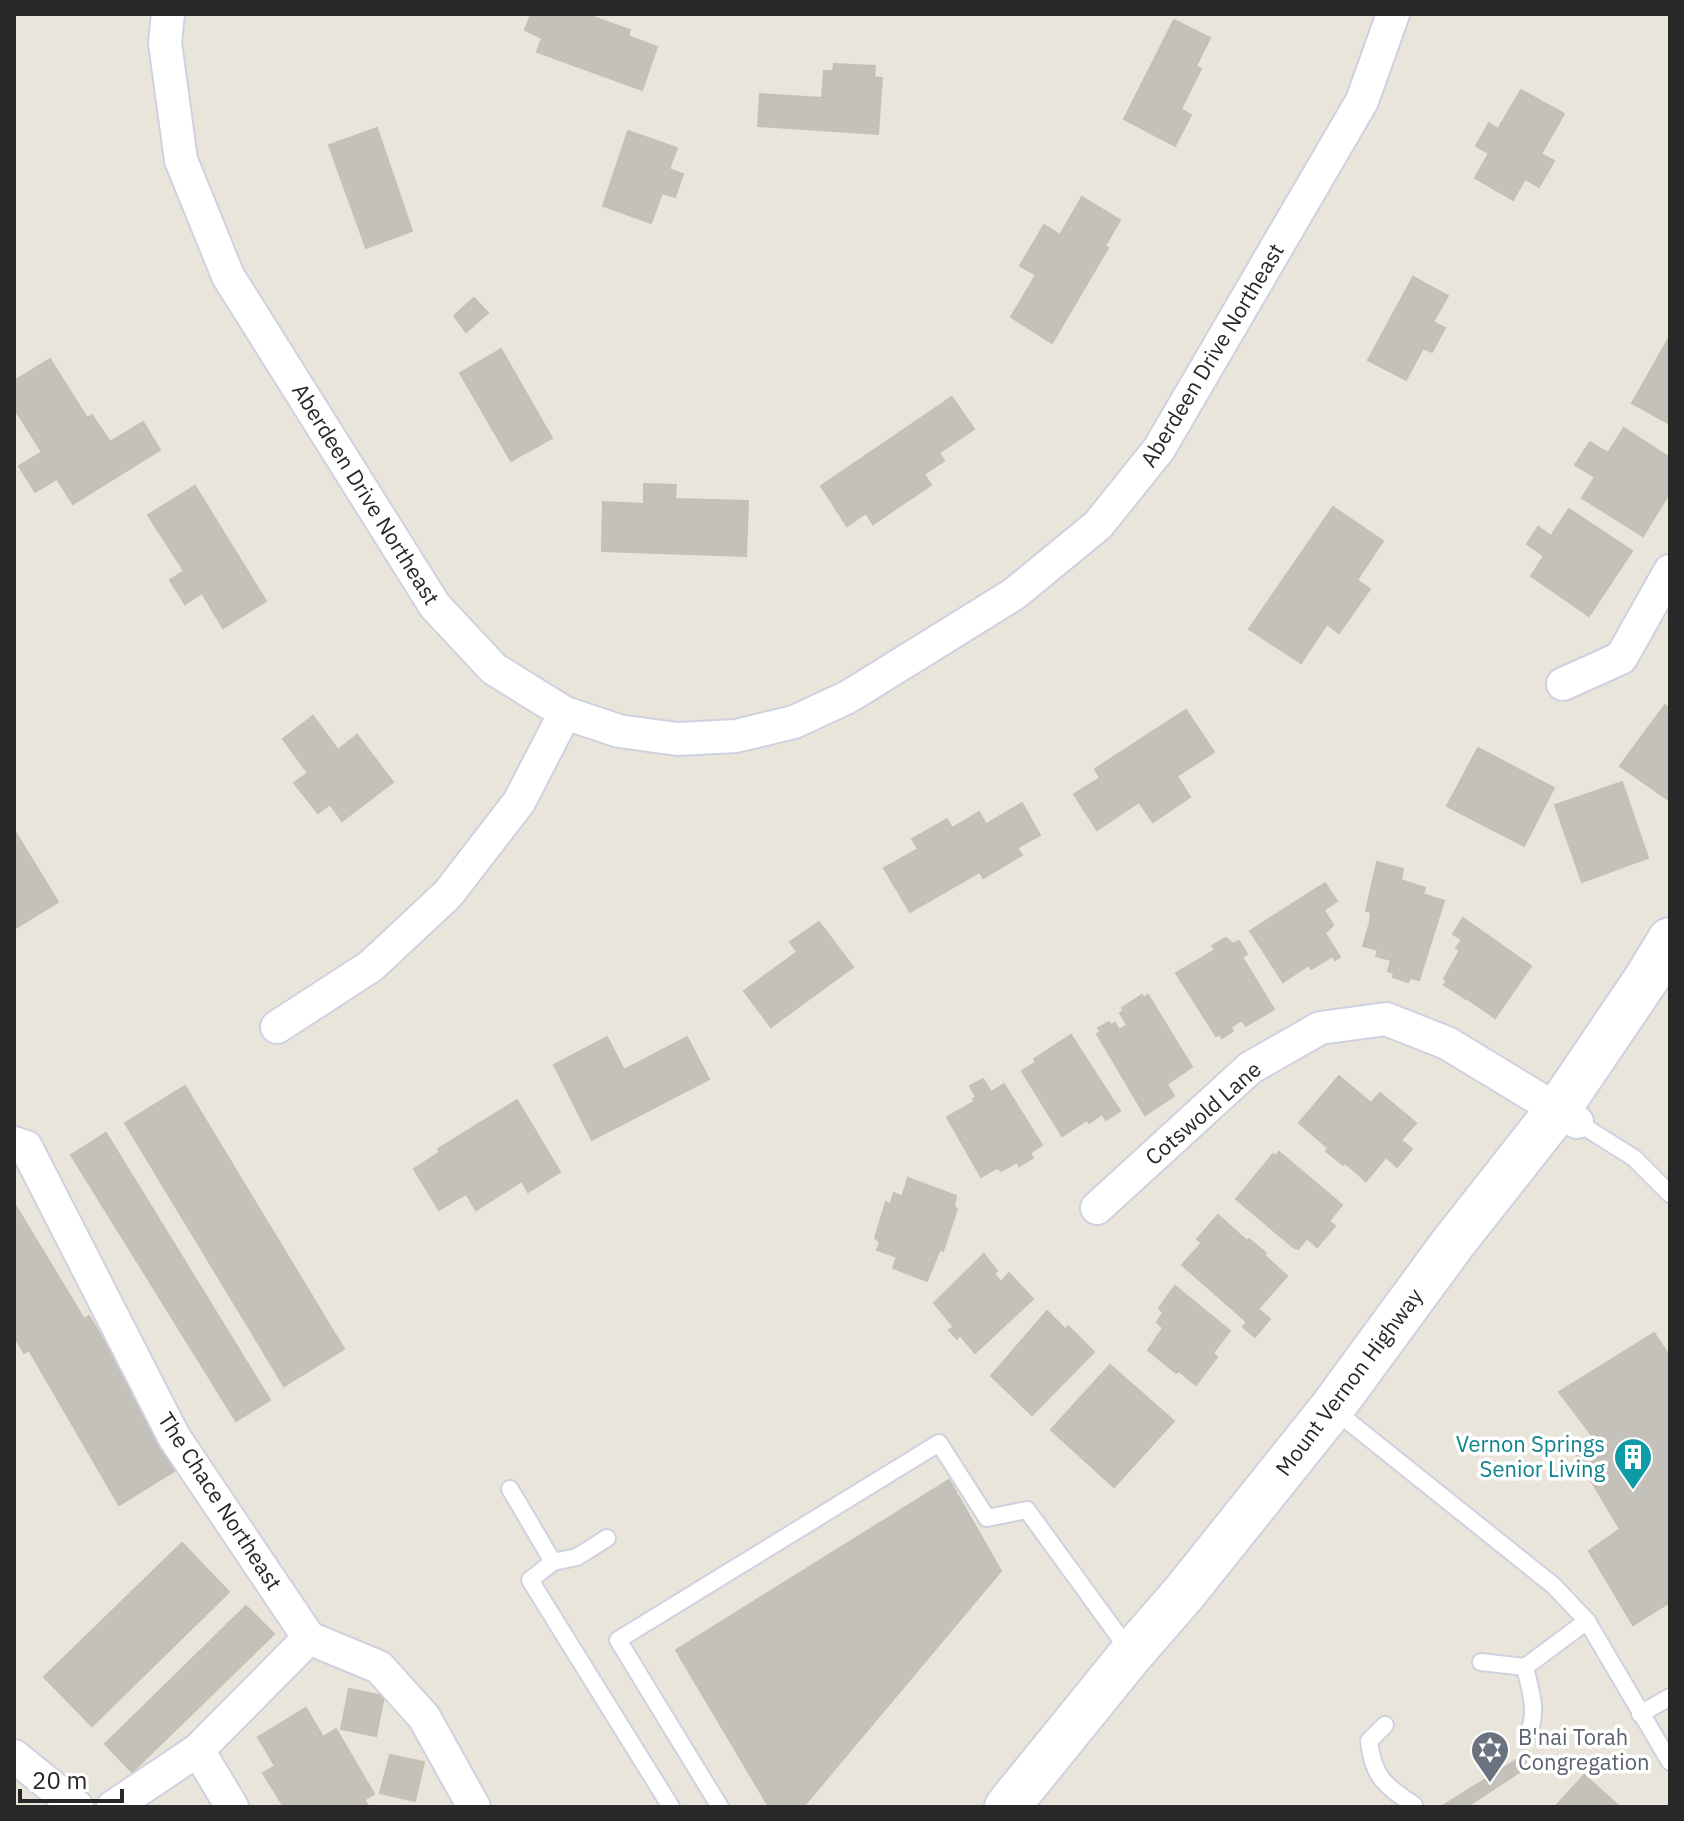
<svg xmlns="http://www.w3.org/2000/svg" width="1684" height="1821" viewBox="0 0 1684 1821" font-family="'IBM Plex Sans',sans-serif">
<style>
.building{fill:#c4c1ba;stroke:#c4c0b4;stroke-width:2}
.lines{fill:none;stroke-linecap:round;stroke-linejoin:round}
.lane-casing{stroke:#d0d1e0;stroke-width:20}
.street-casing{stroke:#d0d1e0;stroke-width:36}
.secondary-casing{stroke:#d0d1e0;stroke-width:48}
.lane{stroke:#fff;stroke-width:16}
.street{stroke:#fff;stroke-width:32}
.secondary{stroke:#fff;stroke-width:44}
.labels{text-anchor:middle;stroke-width:7;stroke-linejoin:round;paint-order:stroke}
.street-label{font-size:22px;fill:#282828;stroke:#fff}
.culture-label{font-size:22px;fill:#0d838f;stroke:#fff;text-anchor:end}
.worship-label{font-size:22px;fill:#5b616d;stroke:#fff;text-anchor:start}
</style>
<rect width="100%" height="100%" fill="#e9e5da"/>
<g class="building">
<polygon points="531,14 585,14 630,30 628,36 657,47 642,90 537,52 542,38 525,30"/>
<polygon points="1174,20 1210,38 1196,66 1201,69 1181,109 1191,115 1175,146 1124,119"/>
<polygon points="834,64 875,66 874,77 882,78 878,134 758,126 760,94 822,98 824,71 833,71"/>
<polygon points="1521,90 1564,114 1541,154 1554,161 1539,187 1525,179 1513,200 1475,178 1489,153 1476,146 1489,123 1498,129"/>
<polygon points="377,128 412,231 366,248 329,145"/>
<polygon points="628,131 677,148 669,169 683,174 675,197 662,193 651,223 603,206"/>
<polygon points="1082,197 1120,220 1105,246 1108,248 1052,343 1011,317 1036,275 1020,266 1044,225 1060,235"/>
<polygon points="1413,277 1448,296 1433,322 1445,328 1432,352 1423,348 1406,380 1368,360"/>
<polygon points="474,298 488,313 466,332 454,316"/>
<polygon points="1670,336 1670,424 1632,403"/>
<polygon points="501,349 552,438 511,461 460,373"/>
<polygon points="50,359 87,418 92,415 110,442 143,422 160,450 73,504 57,479 35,492 19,466 42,452 14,408 14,381"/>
<polygon points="952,397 974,429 939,453 944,461 924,474 931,485 873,524 866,513 847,526 821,486"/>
<polygon points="1624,428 1670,458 1670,492 1643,536 1582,498 1595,477 1575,465 1590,442 1608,453"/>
<polygon points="644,484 676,485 675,499 748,501 746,556 602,551 603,502 644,504"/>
<polygon points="195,486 266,601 223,628 202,593 185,604 170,580 184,571 148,515"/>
<polygon points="1333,507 1383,541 1357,580 1370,589 1339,633 1327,624 1301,663 1249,629"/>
<polygon points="1569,509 1632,551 1589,616 1531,576 1544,556 1527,544 1538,527 1551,536"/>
<polygon points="1665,705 1670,709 1670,801 1620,766"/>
<polygon points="1186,710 1214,752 1177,776 1190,797 1153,822 1139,802 1097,830 1074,794 1100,778 1095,769"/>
<polygon points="313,716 338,750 357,735 393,782 342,821 330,804 318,813 294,783 308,773 283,739"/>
<polygon points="1478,748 1554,788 1524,846 1447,806"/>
<polygon points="1622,782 1648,858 1582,882 1555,805"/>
<polygon points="1022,803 1040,835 1017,848 1022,855 983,878 980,872 910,912 884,868 918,849 912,839 947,819 952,828 979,812 986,824"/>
<polygon points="14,830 58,902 14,929"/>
<polygon points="1377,862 1403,869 1401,880 1425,888 1423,894 1444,901 1419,980 1410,978 1408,982 1393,977 1394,973 1388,971 1391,960 1376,956 1378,950 1363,946 1370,922 1371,912 1366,911"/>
<polygon points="1325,883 1337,901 1324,910 1333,925 1325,933 1340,957 1335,960 1333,956 1311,969 1309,965 1283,982 1250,931"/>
<polygon points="1463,918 1531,966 1495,1018 1468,999 1469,996 1466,999 1458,994 1460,990 1457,993 1444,985 1447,980 1444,979 1460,950 1456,948 1462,940 1453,934"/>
<polygon points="819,922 853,967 771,1027 744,991 797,952 790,942"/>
<polygon points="1226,938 1233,944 1239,941 1247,954 1242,957 1269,1001 1254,1012 1270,1003 1274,1009 1246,1026 1242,1020 1231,1027 1233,1031 1222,1038 1220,1034 1216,1036 1176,973 1215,950 1212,946"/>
<polygon points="1142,995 1144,998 1148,995 1192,1067 1167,1084 1174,1096 1145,1115 1097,1034 1101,1032 1098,1028 1109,1022 1111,1025 1115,1023 1119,1030 1127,1025 1120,1013 1124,1010 1122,1008"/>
<polygon points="1071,1035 1120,1111 1106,1120 1102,1114 1089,1123 1087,1120 1062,1136 1022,1071 1036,1062 1034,1059"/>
<polygon points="607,1037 624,1070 687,1037 709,1079 592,1140 554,1065"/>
<polygon points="1339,1076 1371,1103 1380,1093 1416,1123 1401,1140 1412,1149 1397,1167 1386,1157 1366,1181 1345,1163 1343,1165 1326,1151 1328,1148 1299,1123"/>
<polygon points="983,1079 991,1092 1004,1084 1042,1145 1030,1153 1033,1158 1019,1166 1017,1162 1001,1171 995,1165 997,1168 981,1177 947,1117 975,1101 973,1099 976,1097 970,1086"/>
<polygon points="185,1086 344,1349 284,1386 125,1123"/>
<polygon points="517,1100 560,1172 528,1192 522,1181 476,1210 466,1194 439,1210 414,1169 440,1152 438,1149"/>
<polygon points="106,1133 270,1400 236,1421 71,1155"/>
<polygon points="1279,1152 1342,1205 1329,1221 1335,1226 1317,1247 1307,1238 1298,1249 1293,1247 1236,1199 1273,1154 1276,1156"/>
<polygon points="908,1178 956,1196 954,1207 957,1209 943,1251 940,1249 927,1281 893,1268 897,1257 877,1250 880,1242 875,1238 886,1202 890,1205 894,1193 902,1197"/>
<polygon points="14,1203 84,1319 89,1316 135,1392 131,1395 176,1470 119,1505 29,1350 24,1353 14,1336"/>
<polygon points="1218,1215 1247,1241 1249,1239 1266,1253 1264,1255 1287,1276 1258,1309 1270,1319 1255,1337 1243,1327 1247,1322 1182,1265 1202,1243 1197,1239"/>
<polygon points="984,1254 997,1271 994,1274 1001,1282 1009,1273 1033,1299 975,1353 960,1335 957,1339 949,1330 954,1327 934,1303"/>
<polygon points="1175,1286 1230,1331 1213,1353 1217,1357 1196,1385 1179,1371 1176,1373 1148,1350 1163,1328 1157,1322 1163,1313 1159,1308"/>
<polygon points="1047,1311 1066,1330 1068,1326 1094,1352 1032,1415 991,1376"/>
<polygon points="1654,1333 1670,1357 1670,1602 1633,1625 1589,1551 1620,1529 1574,1452 1593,1437 1559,1392"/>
<polygon points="1110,1365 1174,1421 1114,1487 1051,1430"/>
<polygon points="949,1480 1001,1571 803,1807 769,1807 676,1650"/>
<polygon points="182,1543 229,1592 92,1726 44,1677"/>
<polygon points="246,1606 274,1634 132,1772 105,1744"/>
<polygon points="349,1689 384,1696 376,1736 341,1729"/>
<polygon points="306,1708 323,1737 336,1729 374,1794 364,1800 369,1807 284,1807 263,1773 275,1766 258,1737"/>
<polygon points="1529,1752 1535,1762 1466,1807 1446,1807 1444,1805"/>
<polygon points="390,1755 424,1762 415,1801 380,1793"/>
<polygon points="1584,1775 1620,1807 1555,1807"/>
</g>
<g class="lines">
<defs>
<g id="lane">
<polyline points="1577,1122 1634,1158 1670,1194"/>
<polyline points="1333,1409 1554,1586 1587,1621 1670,1762"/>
<polyline points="510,1489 553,1562 530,1580 671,1807"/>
<polyline points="553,1562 577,1557 607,1538"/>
<polyline points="1481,1662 1525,1667 1587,1621"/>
<path d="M 1525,1667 C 1530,1690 1538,1709 1529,1732"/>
<polyline points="1640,1714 1670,1697"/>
<path d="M 1385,1725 L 1369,1741 C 1373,1777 1385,1786 1414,1805"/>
<polyline points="720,1807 618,1640 939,1443 987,1518 1027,1510 1131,1653"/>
</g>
<g id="street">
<polyline points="168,14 165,43 181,160 228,276 435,606 494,669 565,713 619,731 677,739 736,736 794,722 848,697 1014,594 1098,525 1159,449 1362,101 1393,14"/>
<polyline points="1563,684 1621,658 1670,571"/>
<polyline points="277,1027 371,966 448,894 519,802 565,713"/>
<polyline points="14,1143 26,1147 174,1437 309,1638"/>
<polyline points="1097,1208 1250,1068 1320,1028 1386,1019 1447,1043 1577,1122"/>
<polyline points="309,1638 379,1667 424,1717 474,1807"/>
<polyline points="198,1750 232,1807"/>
<polyline points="14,1756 77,1807"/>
<polyline points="113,1807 198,1750 309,1638"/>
</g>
<polyline id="secondary" points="1007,1807 1131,1654 1184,1593 1332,1408 1453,1243 1557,1111 1647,978 1670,940"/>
</defs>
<use href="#lane" class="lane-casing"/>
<use href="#street" class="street-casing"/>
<use href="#secondary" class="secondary-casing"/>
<use href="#lane" class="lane"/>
<use href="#street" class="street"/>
<use href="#secondary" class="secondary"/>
</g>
<defs>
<symbol id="building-pin" viewBox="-11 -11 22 30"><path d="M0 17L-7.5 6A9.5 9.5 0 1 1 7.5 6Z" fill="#0f9aa8" stroke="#fff"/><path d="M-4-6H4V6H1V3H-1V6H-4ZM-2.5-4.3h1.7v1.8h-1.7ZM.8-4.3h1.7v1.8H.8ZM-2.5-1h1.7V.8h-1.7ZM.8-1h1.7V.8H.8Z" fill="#fff"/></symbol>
<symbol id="synagogue-pin" viewBox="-11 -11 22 30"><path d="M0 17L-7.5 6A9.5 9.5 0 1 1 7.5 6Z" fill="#6b7280" stroke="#fff"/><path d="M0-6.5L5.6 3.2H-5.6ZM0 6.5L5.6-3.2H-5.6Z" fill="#fff"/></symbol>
</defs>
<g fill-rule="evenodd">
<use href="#building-pin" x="1611" y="1435" width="44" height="60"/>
<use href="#synagogue-pin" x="1468" y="1728" width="44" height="60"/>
</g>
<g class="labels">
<g class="street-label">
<text transform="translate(1212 355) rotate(-59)" y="8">Aberdeen Drive Northeast</text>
<text transform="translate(366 494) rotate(58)" y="8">Aberdeen Drive Northeast</text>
<text transform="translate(1203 1113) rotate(-41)" y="8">Cotswold Lane</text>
<text transform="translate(1349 1382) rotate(-53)" y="8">Mount Vernon Highway</text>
<text transform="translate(220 1501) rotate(57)" y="8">The Chace Northeast</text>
</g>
<g class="culture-label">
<text x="1605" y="1452">Vernon Springs<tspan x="1605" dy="25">Senior Living</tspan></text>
</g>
<g class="worship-label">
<text x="1518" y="1745">B'nai Torah<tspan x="1518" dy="25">Congregation</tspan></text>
</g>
</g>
<rect width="1684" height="1821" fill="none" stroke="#282828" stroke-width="32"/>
<path d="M20 1789v12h102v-12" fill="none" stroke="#282828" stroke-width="4"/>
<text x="32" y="1789" font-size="24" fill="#282828" stroke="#ffffff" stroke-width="6" paint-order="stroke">20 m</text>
</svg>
